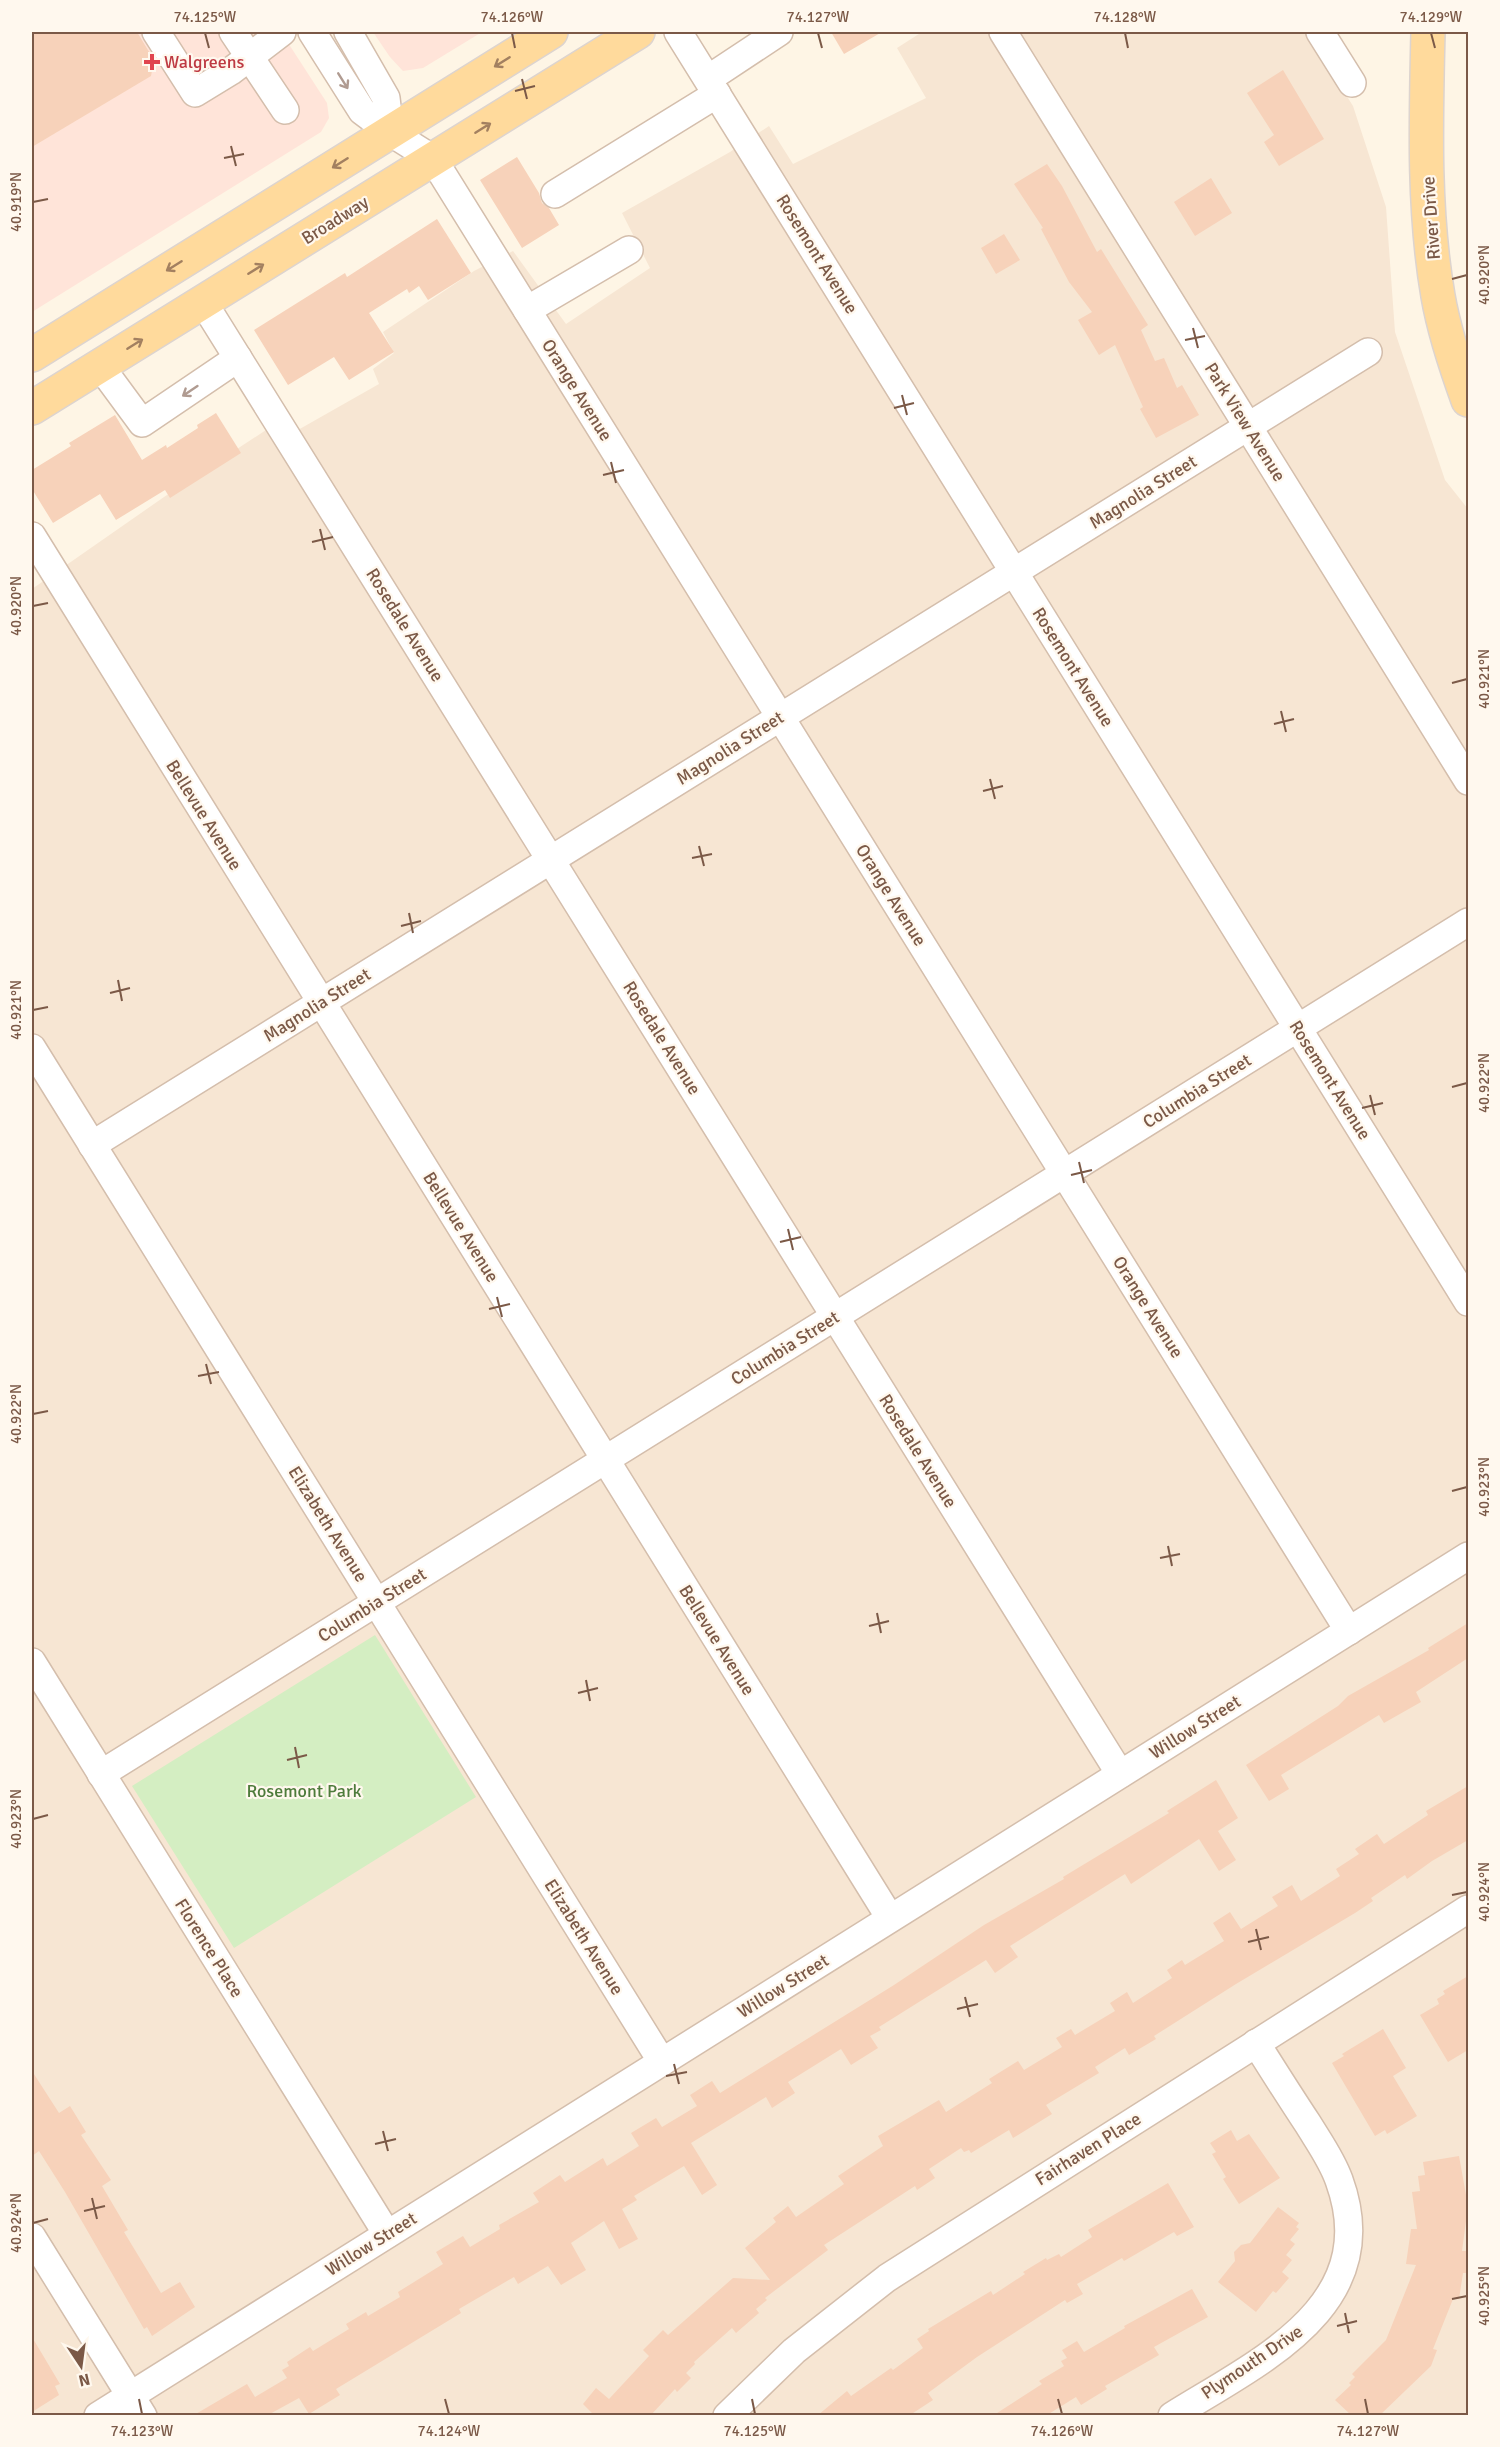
<svg xmlns="http://www.w3.org/2000/svg" width="1500" height="2447" viewBox="0 0 1500 2447" font-family="Signika,sans-serif">
<style>
.residential{fill:#f7e6d3}
.commercial{fill:#ffe4d9}
.green{fill:#d4eec2}
.building{fill:#f7d2ba}
.lines{fill:none;stroke-linecap:round;stroke-linejoin:round}
.minor-casing{stroke:#d4beac;stroke-width:30}
.major-casing{stroke:#ddd4cf;stroke-width:36}
.minor{stroke:#fff;stroke-width:27}
.major{stroke:#ffda9c;stroke-width:33}
.oneway{stroke:#a38060}
.oneway2{stroke:#b09b91}
.ticks{fill:none;stroke:#7b5947;stroke-width:2}
.health-dot{fill:#e0444e;stroke:#fff8ee;stroke-width:2}
.labels{text-anchor:middle;stroke-width:4.5;stroke-linejoin:round;paint-order:stroke}
.health-label{font-size:18px;fill:#be3a42;stroke:#fff8ee;text-anchor:start}
.street-label{font-size:18px;fill:#7b5947;stroke:#fff8ee}
.park-label{font-size:18px;fill:#4e7b3b;stroke:#fff8ee}
.neatline{fill:none;stroke:#7b5947;stroke-width:2}
.ticks-label{font-size:15px;text-anchor:middle;fill:#7b5947}
</style>
<rect width="100%" height="100%" fill="#fef5e5"/>
<polygon class="residential" points="922,32 1306,32 1353,106 1386,207 1395,332 1445,480 1468,509 1468,2415 32,2416 32,589 164,497 266,430 275,443 379,384 373,369 394,353 383,332 474,271 513,251 566,324 650,268 622,213 730,152 769,126 793,164 926,98 897,48"/>
<g class="commercial">
<polygon points="32,32 281,32 327,103 329,118 321,132 32,312"/>
<polygon points="373,32 482,32 423,68 403,71 390,57"/>
</g>
<polygon class="green" points="375,1635 476,1797 234,1948 132,1786"/>
<g class="building">
<polygon points="32,32 137,32 154,60 151,76 32,147"/>
<polygon points="831,32 882,32 844,54"/>
<polygon points="1283,70 1324,139 1279,166 1264,142 1274,135 1247,93"/>
<polygon points="517,157 539,193 542,203 549,208 559,225 522,248 480,180"/>
<polygon points="1047,164 1062,186 1097,252 1101,249 1148,325 1141,330 1155,361 1164,358 1177,388 1182,385 1199,415 1156,438 1140,409 1143,407 1115,345 1099,355 1078,320 1092,312 1069,282 1041,229 1043,228 1014,184"/>
<polygon points="1211,178 1232,213 1195,236 1174,202"/>
<polygon points="437,219 471,273 428,300 419,286 409,293 407,289 369,313 394,352 349,380 334,357 288,385 254,330 345,273 347,277"/>
<polygon points="1004,234 1020,260 996,274 981,248"/>
<polygon points="216,413 241,453 170,498 165,490 116,520 100,494 53,523 32,489 32,470 71,446 69,443 115,415 142,460 166,445 167,448 198,428 197,425"/>
<polygon points="1468,1623 1468,1658 1416,1692 1421,1702 1384,1723 1379,1715 1281,1775 1289,1789 1269,1801 1246,1765 1338,1706 1348,1696 1429,1650 1428,1648"/>
<polygon points="1216,1780 1238,1818 1218,1831 1236,1860 1219,1871 1199,1839 1131,1884 1125,1874 1010,1946 1018,1957 995,1973 986,1960 879,2027 881,2030 870,2036 878,2048 851,2065 841,2049 788,2082 795,2093 772,2108 766,2097 691,2143 717,2185 702,2195 684,2166 634,2196 637,2200 622,2209 638,2239 619,2249 604,2221 571,2243 586,2270 561,2285 548,2266 518,2284 514,2277 459,2309 461,2313 336,2389 340,2395 309,2414 299,2398 268,2415 194,2415 247,2384 255,2397 287,2378 282,2370 289,2366 287,2362 310,2347 313,2351 349,2329 346,2324 366,2312 368,2316 400,2297 398,2292 443,2264 436,2252 463,2236 470,2247 500,2229 499,2225 539,2202 533,2193 560,2175 565,2182 603,2158 607,2166 639,2146 631,2133 656,2118 662,2127 697,2106 690,2095 712,2081 720,2093 894,1985 984,1925 1064,1879 1063,1877 1169,1813 1167,1811"/>
<polygon points="1468,1786 1468,1840 1432,1861 1407,1879 1405,1875 1371,1898 1373,1901 1355,1913 1236,1984 1154,2036 1156,2039 1129,2055 1125,2048 1095,2067 1099,2073 1046,2105 1052,2114 1013,2138 1009,2130 971,2153 969,2150 964,2152 961,2148 929,2169 935,2178 917,2190 915,2186 824,2245 828,2250 765,2298 767,2300 756,2309 759,2313 736,2333 732,2328 694,2362 695,2364 686,2373 691,2378 677,2392 675,2389 651,2415 594,2415 583,2404 596,2388 609,2399 649,2356 643,2350 663,2330 668,2335 733,2278 770,2280 745,2248 776,2222 773,2218 788,2206 796,2217 844,2184 838,2176 883,2146 878,2136 939,2100 946,2112 992,2083 989,2079 1018,2061 1024,2070 1062,2047 1056,2038 1071,2029 1075,2035 1115,2011 1110,2003 1127,1992 1133,2003 1172,1978 1167,1970 1182,1960 1185,1965 1224,1941 1213,1923 1230,1912 1241,1929 1278,1906 1272,1897 1292,1885 1301,1901 1340,1876 1336,1869 1359,1854 1355,1849 1377,1834 1384,1844 1428,1815 1426,1811"/>
<polygon points="1468,1976 1468,2050 1448,2062 1420,2015 1439,2004 1437,1999 1445,1994 1443,1991"/>
<polygon points="1383,2029 1406,2068 1393,2076 1417,2116 1387,2134 1385,2130 1375,2136 1332,2063 1344,2056 1342,2054"/>
<polygon points="32,2071 59,2113 70,2106 86,2132 81,2135 111,2180 102,2186 128,2230 124,2232 161,2293 180,2282 195,2307 152,2336 147,2327 144,2329 65,2192 39,2151 32,2156"/>
<polygon points="1231,2130 1237,2141 1249,2134 1280,2178 1239,2204 1223,2179 1226,2177 1212,2154 1216,2152 1210,2143"/>
<polygon points="1459,2156 1468,2206 1462,2251 1468,2251 1468,2273 1463,2273 1459,2299 1453,2299 1433,2349 1437,2350 1431,2366 1380,2415 1351,2415 1335,2400 1351,2385 1349,2383 1355,2377 1352,2374 1386,2340 1416,2265 1406,2264 1411,2229 1417,2229 1412,2192 1420,2191 1418,2176 1425,2175 1423,2162"/>
<polygon points="1168,2183 1194,2227 1177,2236 1174,2232 1124,2261 1122,2258 1077,2284 1083,2294 1067,2303 1065,2300 977,2357 928,2393 933,2400 910,2415 818,2415 847,2391 851,2396 891,2368 893,2370 923,2348 917,2339 929,2331 928,2329 991,2291 993,2295 1025,2274 1023,2272 1046,2258 1047,2260 1059,2254 1061,2257 1092,2237 1088,2230"/>
<polygon points="1278,2207 1299,2223 1296,2227 1299,2229 1290,2240 1295,2244 1286,2255 1292,2260 1282,2272 1289,2278 1276,2293 1273,2291 1256,2312 1218,2282 1235,2261 1234,2252 1241,2245 1250,2243"/>
<polygon points="1192,2289 1208,2317 1154,2347 1159,2355 1105,2386 1107,2389 1081,2405 1076,2397 1047,2415 994,2415 1042,2384 1039,2381 1064,2366 1061,2361 1067,2358 1062,2350 1077,2341 1084,2352 1125,2328 1124,2326"/>
<polygon points="32,2337 60,2384 55,2386 59,2395 32,2412"/>
</g>
<g class="lines">
<defs>
<g id="minor">
<polyline points="156,32 195,93 231,71 282,32"/>
<polyline points="233,32 285,110"/>
<polyline points="312,32 362,111 390,132 433,159 1349,1631"/>
<polyline points="348,32 386,98 390,132"/>
<polyline points="678,32 1468,1302"/>
<polyline points="1003,32 1468,781"/>
<polyline points="1320,32 1352,83"/>
<polyline points="708,79 779,32"/>
<polyline points="555,194 717,94"/>
<polyline points="203,302 1120,1774"/>
<polyline points="527,310 629,250"/>
<polyline points="100,366 142,423 238,358"/>
<polyline points="32,536 890,1918"/>
<polyline points="32,1048 662,2062"/>
<polyline points="92,1145 1368,352"/>
<polyline points="32,1662 387,2234"/>
<polyline points="101,1774 1468,922"/>
<polyline points="32,2237 143,2416"/>
<polyline points="98,2416 1468,1556"/>
<polyline points="727,2416 794,2351 887,2278 1468,1909"/>
<path d="M 1172,2416 C 1258,2362 1385,2306 1339,2180 C 1332,2160 1319,2142 1308,2124 C 1290,2097 1273,2070 1256,2043"/>
</g>
<g id="major">
<path d="M 1428,32 C 1426,119 1423,209 1438,296 C 1444,331 1456,367 1468,400"/>
<polyline points="32,355 551,32"/>
<polyline points="32,408 638,32"/>
</g>
</defs>
<use href="#minor" class="minor-casing"/>
<use href="#major" class="major-casing"/>
<use href="#minor" class="minor"/>
<use href="#major" class="major"/>
</g>
<defs><path id="oneway-shaft" d="M-6 0H5M1.5-3L5.5 0L1.5 3" fill="none" stroke-width="1.6" stroke-linecap="round" stroke-linejoin="round" transform="scale(1.5)"/></defs>
<g class="oneway">
<use href="#oneway-shaft" transform="translate(502 62) rotate(148)"/>
<use href="#oneway-shaft" transform="translate(483 128) rotate(-32)"/>
<use href="#oneway-shaft" transform="translate(340 163) rotate(148)"/>
<use href="#oneway-shaft" transform="translate(174 266) rotate(148)"/>
<use href="#oneway-shaft" transform="translate(256 269) rotate(-32)"/>
<use href="#oneway-shaft" transform="translate(135 344) rotate(-32)"/>
</g>
<g class="oneway2">
<use href="#oneway-shaft" transform="translate(343 81) rotate(58)"/>
<use href="#oneway-shaft" transform="translate(190 391) rotate(146)"/>
</g>
<path class="ticks" d="M 205,33 L 209,48M 512,33 L 515,48M 818,33 L 822,48M 1125,33 L 1128,48M 1431,33 L 1435,48M 522,79 L 527,99M 515,91 L 535,86M 231,146 L 236,166M 224,158 L 244,154M 33,202 L 48,199M 1452,279 L 1467,275M 1193,328 L 1198,348M 1185,340 L 1205,336M 902,395 L 907,415M 894,408 L 914,403M 611,462 L 616,483M 603,475 L 624,470M 320,529 L 325,550M 312,542 L 333,537M 33,606 L 48,603M 1452,683 L 1467,679M 1281,711 L 1286,732M 1274,724 L 1294,719M 990,779 L 995,799M 983,791 L 1003,786M 699,846 L 704,866M 692,858 L 712,854M 409,913 L 413,933M 401,926 L 421,921M 118,980 L 122,1001M 110,993 L 130,988M 33,1010 L 48,1007M 1452,1087 L 1467,1083M 1370,1095 L 1375,1115M 1362,1108 L 1383,1103M 1079,1162 L 1084,1183M 1071,1175 L 1092,1170M 788,1229 L 793,1250M 780,1242 L 801,1237M 497,1297 L 502,1317M 489,1309 L 510,1304M 206,1364 L 211,1384M 198,1376 L 219,1372M 33,1414 L 48,1411M 1452,1491 L 1467,1487M 1168,1546 L 1172,1566M 1160,1558 L 1180,1554M 877,1613 L 881,1633M 869,1626 L 889,1621M 586,1680 L 590,1701M 578,1693 L 598,1688M 295,1747 L 299,1768M 287,1760 L 307,1755M 33,1819 L 48,1815M 1452,1895 L 1467,1892M 1256,1929 L 1261,1950M 1248,1942 L 1269,1937M 965,1997 L 970,2017M 957,2009 L 978,2004M 674,2064 L 679,2084M 666,2076 L 687,2072M 383,2131 L 388,2151M 375,2144 L 396,2139M 92,2198 L 97,2219M 84,2211 L 105,2206M 33,2223 L 48,2219M 1452,2299 L 1467,2296M 1345,2313 L 1349,2333M 1337,2326 L 1357,2321M 139,2399 L 142,2414M 445,2399 L 449,2414M 752,2399 L 755,2414M 1058,2399 L 1062,2414M 1365,2399 L 1368,2414"/>
<path class="health-dot" d="M149 53h6v6h6v6h-6v6h-6v-6h-6v-6h6z"/>
<g class="labels">
<g class="health-label">
<text x="164" y="68">Walgreens</text>
</g>
<g class="street-label">
<text transform="translate(1431 218) rotate(-94)" y="6">River Drive</text>
<text transform="translate(335 220) rotate(-32)" y="6">Broadway</text>
<text transform="translate(817 254) rotate(58)" y="6">Rosemont Avenue</text>
<text transform="translate(577 390) rotate(58)" y="6">Orange Avenue</text>
<text transform="translate(1245 422) rotate(58)" y="6">Park View Avenue</text>
<text transform="translate(1143 492) rotate(-32)" y="6">Magnolia Street</text>
<text transform="translate(405 625) rotate(58)" y="6">Rosedale Avenue</text>
<text transform="translate(1073 667) rotate(58)" y="6">Rosemont Avenue</text>
<text transform="translate(730 748) rotate(-32)" y="6">Magnolia Street</text>
<text transform="translate(204 815) rotate(58)" y="6">Bellevue Avenue</text>
<text transform="translate(891 895) rotate(58)" y="6">Orange Avenue</text>
<text transform="translate(317 1005) rotate(-32)" y="6">Magnolia Street</text>
<text transform="translate(662 1038) rotate(58)" y="6">Rosedale Avenue</text>
<text transform="translate(1330 1080) rotate(58)" y="6">Rosemont Avenue</text>
<text transform="translate(1197 1091) rotate(-32)" y="6">Columbia Street</text>
<text transform="translate(461 1227) rotate(58)" y="6">Bellevue Avenue</text>
<text transform="translate(1148 1307) rotate(58)" y="6">Orange Avenue</text>
<text transform="translate(785 1348) rotate(-32)" y="6">Columbia Street</text>
<text transform="translate(918 1451) rotate(58)" y="6">Rosedale Avenue</text>
<text transform="translate(328 1524) rotate(58)" y="6">Elizabeth Avenue</text>
<text transform="translate(372 1605) rotate(-32)" y="6">Columbia Street</text>
<text transform="translate(717 1640) rotate(58)" y="6">Bellevue Avenue</text>
<text transform="translate(1195 1727) rotate(-32)" y="6">Willow Street</text>
<text transform="translate(584 1937) rotate(58)" y="6">Elizabeth Avenue</text>
<text transform="translate(209 1948) rotate(58)" y="6">Florence Place</text>
<text transform="translate(783 1986) rotate(-32)" y="6">Willow Street</text>
<text transform="translate(1088 2149) rotate(-32)" y="6">Fairhaven Place</text>
<text transform="translate(371 2244) rotate(-32)" y="6">Willow Street</text>
<text transform="translate(1252 2362) rotate(-34)" y="6">Plymouth Drive</text>
</g>
<g class="park-label">
<text x="304" y="1797">Rosemont Park</text>
</g>
</g>
<rect width="1500" height="2447" fill="none" stroke="#fff8ee" stroke-width="66"/>
<g transform="translate(81 2366) rotate(167)" stroke="#fff8ee" stroke-width="4.5" paint-order="stroke">
<path d="M0-4.5L10 22L0 15L-10 22Z" fill="#7b5947"/>
<text y="-9" font-size="16" font-weight="bold" text-anchor="middle" fill="#7b5947">N</text>
</g>
<rect x="33" y="33" width="1434" height="2381" class="neatline"/>
<g class="ticks-label">
<text x="205" y="22">74.125°W</text>
<text x="512" y="22">74.126°W</text>
<text x="818" y="22">74.127°W</text>
<text x="1125" y="22">74.128°W</text>
<text x="1431" y="22">74.129°W</text>
<text transform="translate(16 202) rotate(-90)" y="5">40.919°N</text>
<text transform="translate(1484 275) rotate(-90)" y="5">40.920°N</text>
<text transform="translate(16 606) rotate(-90)" y="5">40.920°N</text>
<text transform="translate(1484 679) rotate(-90)" y="5">40.921°N</text>
<text transform="translate(16 1010) rotate(-90)" y="5">40.921°N</text>
<text transform="translate(1484 1083) rotate(-90)" y="5">40.922°N</text>
<text transform="translate(16 1414) rotate(-90)" y="5">40.922°N</text>
<text transform="translate(1484 1487) rotate(-90)" y="5">40.923°N</text>
<text transform="translate(16 1819) rotate(-90)" y="5">40.923°N</text>
<text transform="translate(1484 1892) rotate(-90)" y="5">40.924°N</text>
<text transform="translate(16 2223) rotate(-90)" y="5">40.924°N</text>
<text transform="translate(1484 2296) rotate(-90)" y="5">40.925°N</text>
<text x="142" y="2436">74.123°W</text>
<text x="449" y="2436">74.124°W</text>
<text x="755" y="2436">74.125°W</text>
<text x="1062" y="2436">74.126°W</text>
<text x="1368" y="2436">74.127°W</text>
</g>
</svg>
